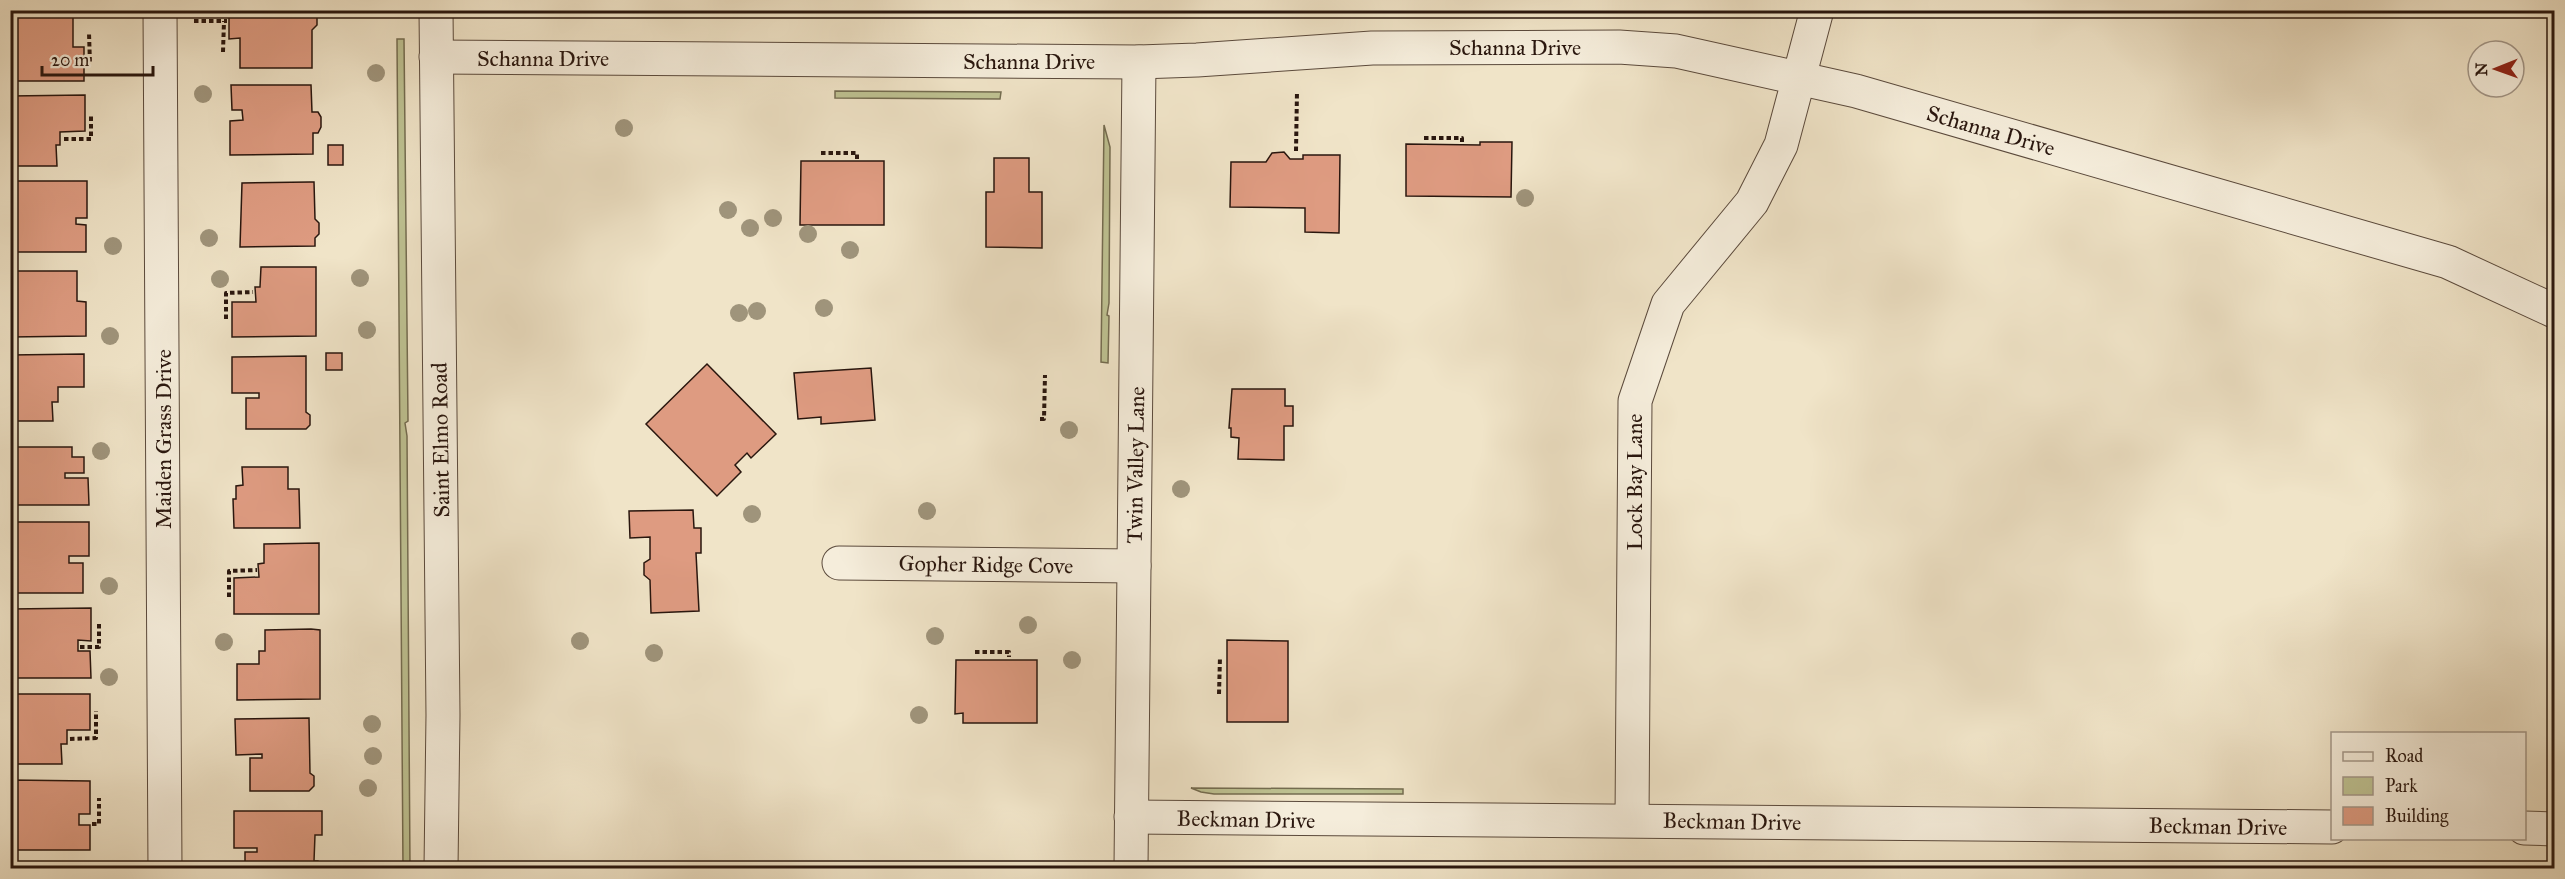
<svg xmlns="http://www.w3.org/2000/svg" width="2565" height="879" viewBox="0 0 2565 879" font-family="'IM FELL Great Primer',serif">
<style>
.green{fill:#bec292;stroke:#746c50;stroke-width:1.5}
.building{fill:#de9b81;stroke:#29160e;stroke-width:1.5}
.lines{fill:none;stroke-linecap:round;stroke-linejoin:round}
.minor-casing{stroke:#5b4a3c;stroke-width:35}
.path{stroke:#29160e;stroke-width:4;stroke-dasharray:4.5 3;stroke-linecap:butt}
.minor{stroke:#f5eddb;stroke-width:33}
.tree{fill:#9f947b}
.labels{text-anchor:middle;stroke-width:5;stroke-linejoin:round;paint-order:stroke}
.street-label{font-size:22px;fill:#29160e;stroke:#f5eddb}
</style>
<rect width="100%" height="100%" fill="#f0e4c8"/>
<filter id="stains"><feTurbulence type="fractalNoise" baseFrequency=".00333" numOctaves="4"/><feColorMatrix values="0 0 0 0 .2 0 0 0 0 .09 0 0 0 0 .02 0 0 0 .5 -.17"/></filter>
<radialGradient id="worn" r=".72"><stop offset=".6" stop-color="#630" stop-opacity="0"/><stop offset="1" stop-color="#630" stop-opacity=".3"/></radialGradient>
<g class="green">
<polygon points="397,39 404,39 408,421 405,423 407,436 410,868 403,868"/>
<polygon points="835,91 1001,92 1000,99 835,98"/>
<polygon points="1104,125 1110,147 1109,303 1107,315 1109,316 1108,363 1101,362"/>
<polygon points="1191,788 1403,789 1403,794 1214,794 1201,792"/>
</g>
<g class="building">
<polygon points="229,10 313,12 317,15 317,25 312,30 312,68 240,68 240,38 229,39"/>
<polygon points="10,17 73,17 73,47 84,47 84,81 10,81"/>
<polygon points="231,85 311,85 312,112 318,112 321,117 321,127 318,133 313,133 313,154 230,155 230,121 243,120 242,110 232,110"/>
<polygon points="85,95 85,131 60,132 60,145 56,145 57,166 10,166 10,96"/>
<polygon points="1480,142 1512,142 1511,197 1406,196 1406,144 1480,145"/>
<rect x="328" y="145" width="15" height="20"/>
<polygon points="1284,152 1290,159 1303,159 1303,155 1340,155 1339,233 1305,232 1305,208 1230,207 1231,162 1266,162 1272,153"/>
<polygon points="994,158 1029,158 1029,192 1042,192 1042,248 986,247 986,192 994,192"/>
<polygon points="801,161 884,161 884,225 800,225"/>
<polygon points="10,181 87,181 87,218 76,218 76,224 86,225 86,252 10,252"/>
<polygon points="310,182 314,182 315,219 319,223 319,234 315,238 315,246 240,247 242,183"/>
<polygon points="261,267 316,267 316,336 232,337 232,302 256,302 255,287 260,287"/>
<polygon points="10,271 77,271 77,301 86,302 86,336 10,337"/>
<rect x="326" y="353" width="16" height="17"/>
<polygon points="84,354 84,387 58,387 58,402 52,402 53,421 10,421 10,355"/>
<polygon points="306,356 306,412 310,415 310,425 306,429 246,429 246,398 259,398 259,393 232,393 232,357"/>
<polygon points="707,364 776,434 751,458 747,453 735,465 741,472 717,496 646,424"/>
<polygon points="871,368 875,420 821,424 821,417 798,419 794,373"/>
<polygon points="1232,389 1285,389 1285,406 1293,406 1293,426 1284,426 1284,460 1238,459 1239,438 1231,437 1231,428 1229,428"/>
<polygon points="10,447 72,447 72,457 84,457 84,473 65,473 65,478 88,478 89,505 10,505"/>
<polygon points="242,467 288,467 288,489 299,489 300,528 234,528 233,499 236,499 236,486 243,485"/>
<polygon points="693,510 694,528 701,528 701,553 696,553 699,611 651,613 650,580 644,575 644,563 650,559 650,537 630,538 629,511"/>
<polygon points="10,522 89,522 89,556 69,556 69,563 83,563 83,593 10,593"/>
<polygon points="319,543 319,614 234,614 234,578 259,577 258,564 264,563 264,544"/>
<polygon points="91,608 91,641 78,640 78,651 90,651 91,678 10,678 10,609"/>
<polygon points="311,629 320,630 320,699 237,700 237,664 259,664 259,651 265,651 265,630"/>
<polygon points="1227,640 1288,641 1288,722 1227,722"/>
<polygon points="956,660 1037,660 1037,723 963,723 963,713 955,714"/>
<polygon points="10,694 90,694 90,730 67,730 67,744 61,744 62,764 10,764"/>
<polygon points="309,718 310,773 314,776 314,786 309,791 250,791 250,758 262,758 262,754 236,755 235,719"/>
<polygon points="10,780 90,781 90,814 79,814 79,825 90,825 90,850 10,850"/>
<polygon points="234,811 322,811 322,835 315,835 314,861 318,861 322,868 245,868 245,852 257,852 257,848 234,848"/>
</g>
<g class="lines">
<defs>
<g id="minor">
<polyline points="160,10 165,868"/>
<polyline points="436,10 443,715 441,868"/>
<polyline points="436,57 1139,62 1197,60 1372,48 1619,47 1676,51 1856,91 2448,262 2554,311"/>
<polyline points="839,563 1134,566"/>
<polyline points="1131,817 2332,827"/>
<polyline points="1632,820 1635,401 1668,304 1752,202 1781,145 1817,10"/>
<polyline points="2524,828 2554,829"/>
<polyline points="1131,868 1139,62"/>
</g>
</defs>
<use href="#minor" class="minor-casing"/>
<g class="path">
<polyline points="194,21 227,21"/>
<polyline points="223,52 224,21"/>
<polyline points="85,64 90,64 89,33"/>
<polyline points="1424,138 1462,138 1462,143"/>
<polyline points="64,139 91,139 91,114"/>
<polyline points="1296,151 1297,91"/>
<polyline points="821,153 857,153 857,159"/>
<polyline points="226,319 226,293 253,292"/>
<polyline points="1040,419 1044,419 1045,375"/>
<polyline points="229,597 229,571 257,570"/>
<polyline points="80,647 99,647 99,622"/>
<polyline points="975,652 1009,652 1009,657"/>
<polyline points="1219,694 1220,657"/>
<polyline points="70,739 96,738 96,711"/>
<polyline points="92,824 99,824 99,798"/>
</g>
<use href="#minor" class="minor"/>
</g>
<g class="tree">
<circle cx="376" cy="73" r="9"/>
<circle cx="203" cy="94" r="9"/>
<circle cx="624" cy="128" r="9"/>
<circle cx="1525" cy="198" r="9"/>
<circle cx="728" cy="210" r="9"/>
<circle cx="773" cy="218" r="9"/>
<circle cx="750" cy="228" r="9"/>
<circle cx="808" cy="234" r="9"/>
<circle cx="209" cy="238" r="9"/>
<circle cx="113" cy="246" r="9"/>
<circle cx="850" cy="250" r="9"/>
<circle cx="360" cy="278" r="9"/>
<circle cx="220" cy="279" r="9"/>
<circle cx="824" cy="308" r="9"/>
<circle cx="757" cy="311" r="9"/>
<circle cx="739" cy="313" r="9"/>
<circle cx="367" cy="330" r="9"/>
<circle cx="110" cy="336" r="9"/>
<circle cx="1069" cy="430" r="9"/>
<circle cx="101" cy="451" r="9"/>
<circle cx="1181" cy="489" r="9"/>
<circle cx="927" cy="511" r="9"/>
<circle cx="752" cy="514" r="9"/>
<circle cx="109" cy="586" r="9"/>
<circle cx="1028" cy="625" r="9"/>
<circle cx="935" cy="636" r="9"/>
<circle cx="580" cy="641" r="9"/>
<circle cx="224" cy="642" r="9"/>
<circle cx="654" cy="653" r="9"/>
<circle cx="1072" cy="660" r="9"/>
<circle cx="109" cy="677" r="9"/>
<circle cx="919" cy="715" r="9"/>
<circle cx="372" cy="724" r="9"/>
<circle cx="373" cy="756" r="9"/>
<circle cx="368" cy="788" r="9"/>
</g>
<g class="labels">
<g class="street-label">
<text x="1515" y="55">Schanna Drive</text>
<text x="543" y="66">Schanna Drive</text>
<text x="1029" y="69">Schanna Drive</text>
<text transform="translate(1991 130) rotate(16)" y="8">Schanna Drive</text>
<text transform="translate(163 439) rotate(-90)" y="8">Maiden Grass Drive</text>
<text transform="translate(440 440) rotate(-91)" y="8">Saint Elmo Road</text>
<text transform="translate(1135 465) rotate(-89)" y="8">Twin Valley Lane</text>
<text transform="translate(1634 482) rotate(-90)" y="8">Lock Bay Lane</text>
<text transform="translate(986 564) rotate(1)" y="8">Gopher Ridge Cove</text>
<text transform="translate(1246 819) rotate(1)" y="8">Beckman Drive</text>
<text transform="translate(1732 821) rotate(1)" y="8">Beckman Drive</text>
<text transform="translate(2218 826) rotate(1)" y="8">Beckman Drive</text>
</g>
</g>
<rect width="2565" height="879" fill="none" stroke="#f0e4c8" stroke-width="36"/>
<rect x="12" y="12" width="2541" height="855" fill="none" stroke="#29160e" stroke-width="3"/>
<rect x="18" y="18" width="2529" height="843" fill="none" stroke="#29160e" stroke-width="1.5"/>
<rect x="2331" y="732" width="195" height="108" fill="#f5eddb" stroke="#a39789" stroke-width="1.5"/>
<rect x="2343" y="752" width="30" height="9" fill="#f5eddb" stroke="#a39789" stroke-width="1.5"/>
<text x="2385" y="762" font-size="18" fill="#29160e">Road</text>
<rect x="2343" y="777" width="30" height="18" fill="#bec292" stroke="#a39789" stroke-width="1.5"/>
<text x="2385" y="792" font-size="18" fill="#29160e">Park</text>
<rect x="2343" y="807" width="30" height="18" fill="#de9b81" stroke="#a39789" stroke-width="1.5"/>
<text x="2385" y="822" font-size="18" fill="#29160e">Building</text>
<g transform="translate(2496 69) rotate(269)"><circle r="28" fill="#f5eddb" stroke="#a39789" stroke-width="1.5"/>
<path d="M0-4.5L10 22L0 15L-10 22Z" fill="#8f2418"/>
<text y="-9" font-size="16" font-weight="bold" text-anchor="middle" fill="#29160e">N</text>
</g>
<path d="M42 66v9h111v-9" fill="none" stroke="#29160e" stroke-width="3"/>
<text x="51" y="66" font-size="18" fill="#29160e" stroke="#f5eddb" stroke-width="4.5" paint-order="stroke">20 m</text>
<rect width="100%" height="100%" filter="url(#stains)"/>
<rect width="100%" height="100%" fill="url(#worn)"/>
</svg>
